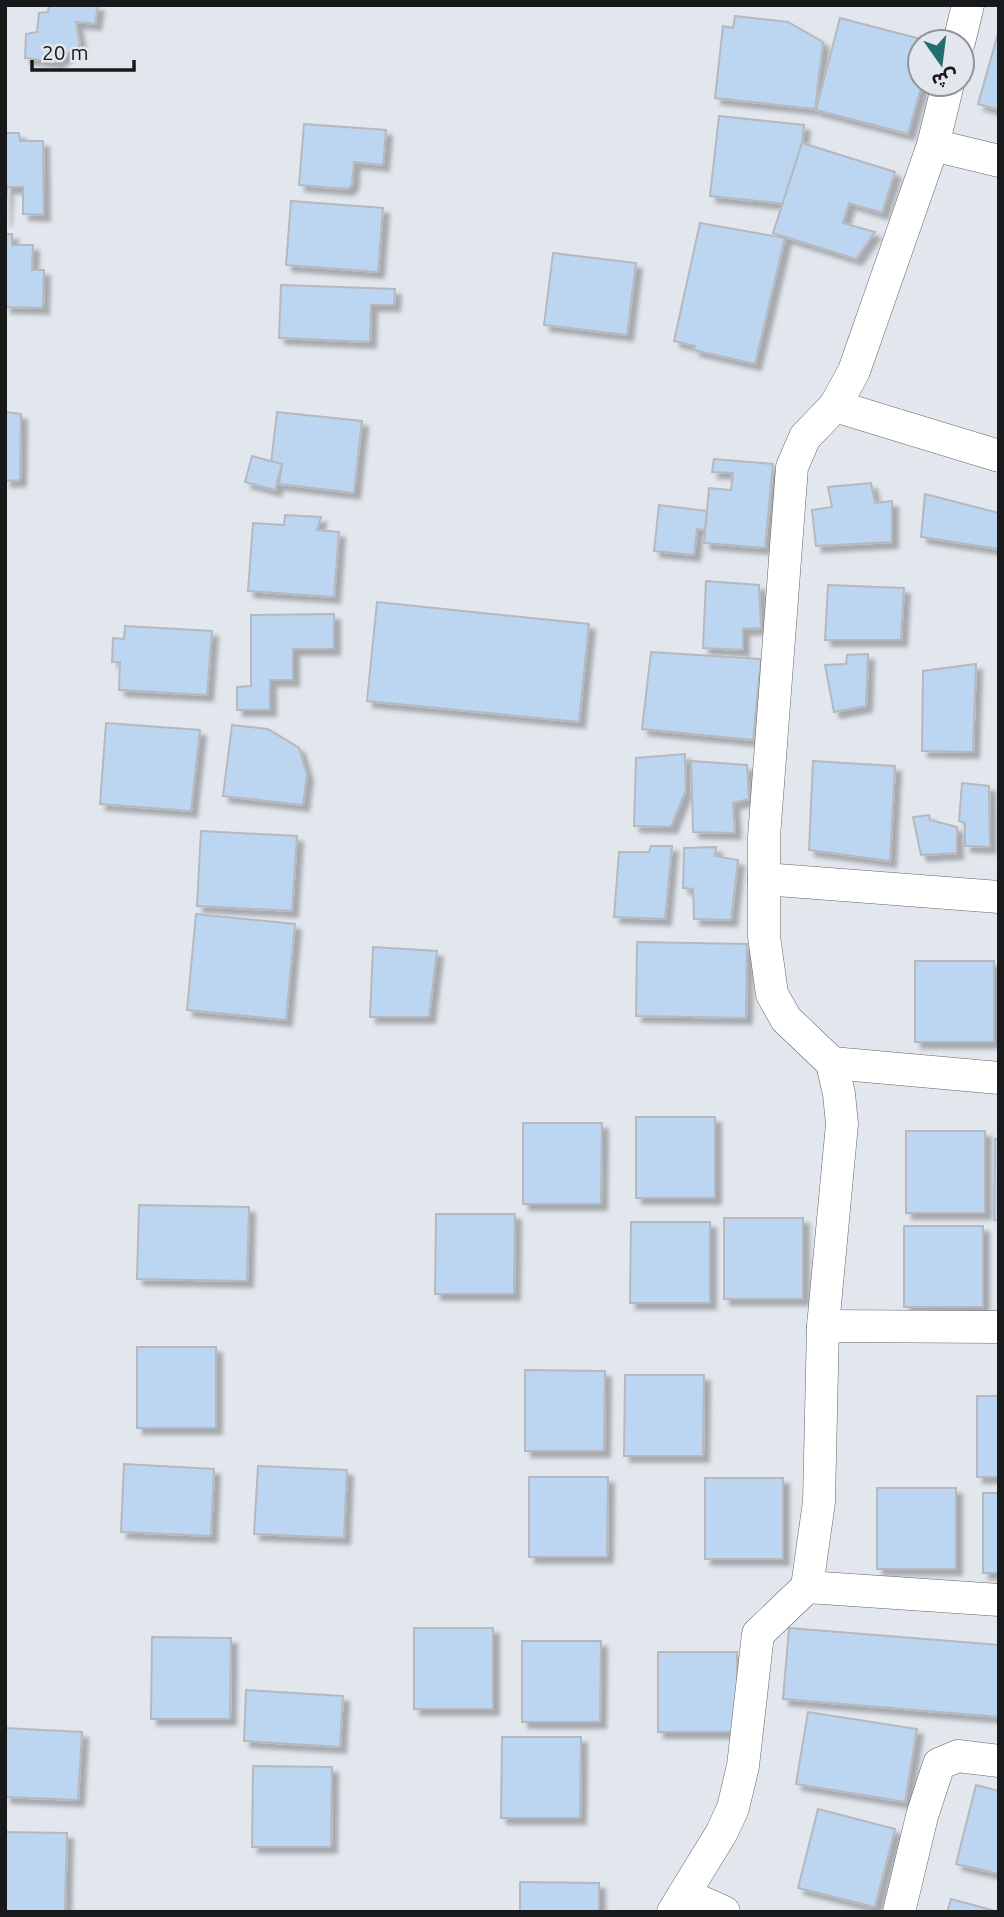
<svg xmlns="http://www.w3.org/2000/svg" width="1004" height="1917" viewBox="0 0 1004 1917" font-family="Ubuntu,'Noto Sans Arabic',sans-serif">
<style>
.building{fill:#bcd5f1;stroke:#b5b9bf;stroke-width:2;filter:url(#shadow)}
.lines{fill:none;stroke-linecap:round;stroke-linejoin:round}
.minor-casing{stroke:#62666b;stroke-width:33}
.minor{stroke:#fff;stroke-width:32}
</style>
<defs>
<filter id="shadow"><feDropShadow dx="6" dy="6" stdDeviation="2" flood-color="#0004"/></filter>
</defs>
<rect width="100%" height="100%" fill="#e2e7ed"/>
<g class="building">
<polygon points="49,5 98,5 95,24 76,22 80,45 56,62 25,58 26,34 37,32 39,13 48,12"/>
<polygon points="735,16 788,22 823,42 815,109 715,98 723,26 733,28"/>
<polygon points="840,18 932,42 920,42 922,84 908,134 816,110"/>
<polygon points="999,30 999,110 978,104"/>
<polygon points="719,116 804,125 795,205 710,196"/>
<polygon points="304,124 386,130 383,165 354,162 352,185 347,189 299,185"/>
<polygon points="5,133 19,133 20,141 43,141 44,215 23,214 23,187 7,187 5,221"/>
<polygon points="802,143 895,172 882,213 849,203 843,223 875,232 856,259 773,233"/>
<polygon points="291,201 383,208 378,272 286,265"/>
<polygon points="700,223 785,238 755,364 694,350 695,346 674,341"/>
<polygon points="5,234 12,234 12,245 33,245 32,270 44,270 43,308 5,307"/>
<polygon points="553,253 636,263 627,335 544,325"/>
<polygon points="281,285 395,289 394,305 371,305 370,342 279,338"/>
<polygon points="5,412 21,414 20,480 5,481"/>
<polygon points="277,412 362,421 354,493 279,484 282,464 271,463"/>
<polygon points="252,456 282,464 275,490 245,482"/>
<polygon points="714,459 773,464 765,548 704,543 709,488 731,490 733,473 712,472"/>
<polygon points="871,483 875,503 892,501 892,542 816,546 812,510 832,507 828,487"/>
<polygon points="925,494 999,513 999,549 921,537"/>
<polygon points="659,505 707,511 705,530 697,529 694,555 654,551"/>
<polygon points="285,515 321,517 317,530 339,532 334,597 248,591 253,523 284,525"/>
<polygon points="706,581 759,585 761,628 743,629 743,650 703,648"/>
<polygon points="828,585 904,588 901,640 825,640"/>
<polygon points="377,602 589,624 579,722 367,701"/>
<polygon points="334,614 334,649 293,649 293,680 270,680 270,710 237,710 237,687 251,686 251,615"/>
<polygon points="125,626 212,631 207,695 119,690 120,662 112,662 113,638 124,639"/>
<polygon points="651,652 761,659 753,740 642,729"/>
<polygon points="868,654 866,706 834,712 825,665 846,664 847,655"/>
<polygon points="976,664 973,752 922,751 923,671"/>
<polygon points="106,723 200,730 191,811 100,804"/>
<polygon points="232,725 268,729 299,748 307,775 303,805 223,796"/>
<polygon points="685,754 686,790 671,827 634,826 636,758"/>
<polygon points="691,761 747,765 749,799 733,803 735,833 693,832"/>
<polygon points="813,761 895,766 890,861 809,850"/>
<polygon points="962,783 989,786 990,847 965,846 965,823 959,821"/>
<polygon points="929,815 930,820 957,827 957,853 921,855 913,817"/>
<polygon points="201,831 297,836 292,911 197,906"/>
<polygon points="651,846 672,846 665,919 614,917 619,852 649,852"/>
<polygon points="716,847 715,856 738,860 731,920 694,919 693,889 683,888 684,848"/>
<polygon points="196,914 295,924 286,1020 187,1010"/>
<polygon points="637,942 747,944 746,1018 636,1016"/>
<polygon points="373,947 437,951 429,1017 370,1017"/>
<rect x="915" y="961" width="79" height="81"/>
<rect x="636" y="1117" width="79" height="81"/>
<polygon points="523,1123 602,1123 601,1204 523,1204"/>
<rect x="906" y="1131" width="79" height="82"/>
<polygon points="995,1139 999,1139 999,1220 994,1220"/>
<polygon points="139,1205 249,1207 247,1281 137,1279"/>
<polygon points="436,1214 515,1214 514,1294 435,1294"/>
<rect x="724" y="1218" width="79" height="81"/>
<polygon points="631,1222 710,1222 710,1303 630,1303"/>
<rect x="904" y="1226" width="79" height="81"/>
<rect x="137" y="1347" width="79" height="81"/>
<polygon points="525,1370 605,1371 604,1451 525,1451"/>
<polygon points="625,1375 704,1375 703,1456 624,1456"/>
<rect x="977" y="1396" width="22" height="81"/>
<polygon points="124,1464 214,1469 211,1536 121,1532"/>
<polygon points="258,1466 347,1470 344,1538 254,1534"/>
<polygon points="529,1477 608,1477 607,1557 529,1557"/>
<rect x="705" y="1478" width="78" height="81"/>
<rect x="877" y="1488" width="79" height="81"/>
<rect x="983" y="1493" width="16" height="80"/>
<rect x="414" y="1628" width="79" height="81"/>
<polygon points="789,1628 999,1645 999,1717 783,1699"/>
<polygon points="152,1637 231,1638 230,1719 151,1719"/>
<polygon points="522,1641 601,1641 600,1722 522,1722"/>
<rect x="658" y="1652" width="79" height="80"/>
<polygon points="246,1690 343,1696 340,1747 244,1741"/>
<polygon points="808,1712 917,1729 905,1802 796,1784"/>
<polygon points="5,1728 82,1732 78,1800 5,1797"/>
<polygon points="502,1737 581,1737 580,1818 501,1818"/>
<polygon points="253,1766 332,1767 331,1847 252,1847"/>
<polygon points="976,1785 999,1791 999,1874 956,1864"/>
<polygon points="818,1809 895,1829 875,1907 798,1888"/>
<polygon points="5,1832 67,1833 65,1912 5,1912"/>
<polygon points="520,1882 599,1883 599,1912 520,1912"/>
<polygon points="951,1899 999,1912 947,1912"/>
</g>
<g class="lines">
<defs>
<g id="minor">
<polyline points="959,42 968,5"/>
<polyline points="948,84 933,145 854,371 835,406 999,456"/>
<polyline points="933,145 999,161"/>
<polyline points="764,879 999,897"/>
<polyline points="832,1063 999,1078"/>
<polyline points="823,1326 842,1124 839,1094 832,1063 786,1019 772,994 764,936 764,837 792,467 805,437 835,406"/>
<polyline points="807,1587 999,1600"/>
<polyline points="684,1894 724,1912"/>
<polyline points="673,1912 722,1832 733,1808 743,1766 758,1634 807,1587 819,1502 823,1326 999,1327"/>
<polyline points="899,1912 922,1816 939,1764 958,1756 999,1761"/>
</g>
</defs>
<use href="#minor" class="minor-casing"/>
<use href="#minor" class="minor"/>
</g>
<rect width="1004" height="1917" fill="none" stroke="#18191b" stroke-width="14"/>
<g transform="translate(941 63) rotate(166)"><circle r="33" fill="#e2e7ed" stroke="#919599" stroke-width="2"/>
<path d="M0-5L12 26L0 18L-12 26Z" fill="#226e6e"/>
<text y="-10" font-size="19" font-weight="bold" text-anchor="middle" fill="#18191b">ش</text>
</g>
<path d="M32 60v10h102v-10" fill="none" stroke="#18191b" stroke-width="3.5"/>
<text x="42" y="60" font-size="21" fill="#18191b" stroke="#e2e7ed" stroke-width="5" paint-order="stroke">20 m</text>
</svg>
